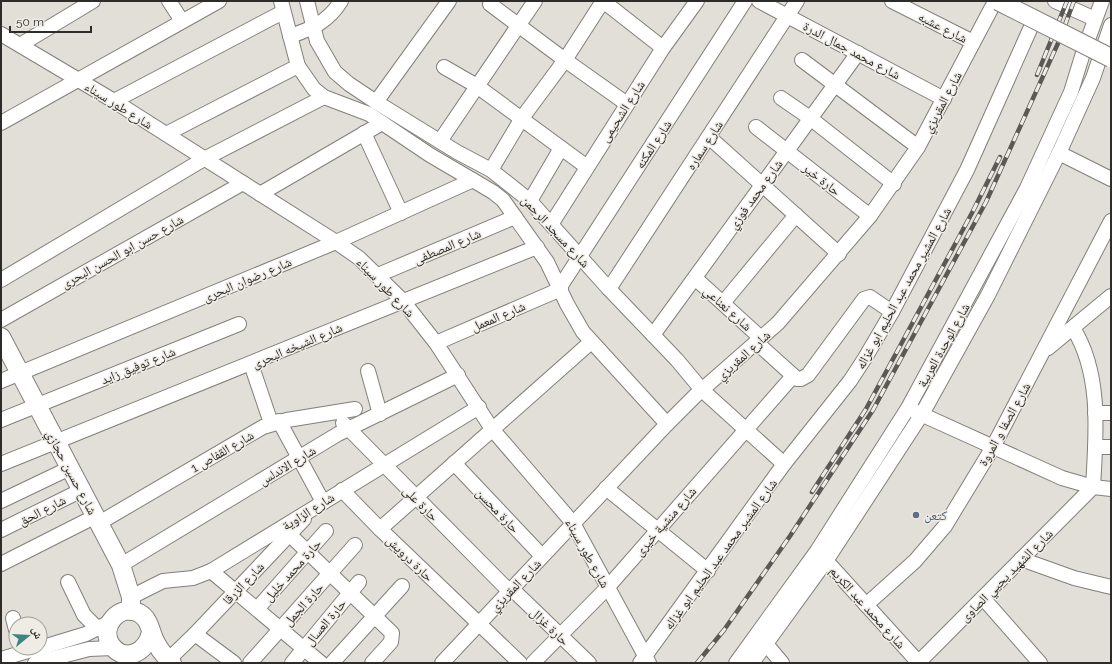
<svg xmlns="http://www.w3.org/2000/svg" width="1112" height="664" viewBox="0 0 1112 664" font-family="Raleway,'Noto Naskh Arabic',sans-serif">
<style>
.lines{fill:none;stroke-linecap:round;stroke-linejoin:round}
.minor-casing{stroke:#837f7a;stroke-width:16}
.major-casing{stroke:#837f7a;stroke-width:20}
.minor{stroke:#fff;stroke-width:14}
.major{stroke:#fff;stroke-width:18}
.rail-casing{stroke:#5b5956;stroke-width:4.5}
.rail{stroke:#efebe5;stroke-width:3;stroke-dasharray:9;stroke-linecap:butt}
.major-bridge-casing{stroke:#837f7a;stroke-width:20;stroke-linecap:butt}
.major-bridge{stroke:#fff;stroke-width:18}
.service-dot{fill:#5c6f8a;stroke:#efebe5;stroke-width:1.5}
.labels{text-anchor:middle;stroke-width:3;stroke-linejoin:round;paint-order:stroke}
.street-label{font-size:13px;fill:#2e2c2a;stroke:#efebe5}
.service-label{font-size:13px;fill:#4e5e75;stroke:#efebe5;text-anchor:start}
</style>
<rect width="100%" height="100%" fill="#e2ded8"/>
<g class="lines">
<defs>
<g id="minor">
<polyline points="169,1 182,21"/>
<polyline points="281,1 298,66 314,89 324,97 369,114 430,155 493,192 503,200 547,262 567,304 583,332 667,424"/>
<polyline points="307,1 317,41 335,72 349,84 376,102 457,152 491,170 530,201 609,289 677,360 702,390 784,464"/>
<polyline points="603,1 565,60 627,104"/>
<polyline points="603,1 663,48"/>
<polyline points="759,1 944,99"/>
<polyline points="892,1 973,42"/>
<polyline points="1055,1 1095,19"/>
<polyline points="490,4 565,60 522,118 491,170"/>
<polyline points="1,34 114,101 336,242 359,258 403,301 436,343 492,429 573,523 649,663"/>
<path d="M 290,36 C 312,29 329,21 341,1"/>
<polyline points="20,45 93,1"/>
<polyline points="802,60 918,147"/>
<polyline points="444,67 477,86 587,167"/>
<polyline points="781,98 810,118 894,184"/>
<polyline points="114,101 283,12"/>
<polyline points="376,102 449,1"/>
<polyline points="1,123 219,1"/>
<polyline points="756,127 870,216"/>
<polyline points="364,133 401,213"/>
<polyline points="166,134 298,66"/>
<polyline points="709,137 839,254"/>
<polyline points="440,141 535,1"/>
<polyline points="1059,153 1111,179"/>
<polyline points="260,194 382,123"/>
<polyline points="530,201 561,148"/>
<polyline points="552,223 663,48 697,1"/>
<polyline points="378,275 515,217"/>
<polyline points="695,278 761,338"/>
<polyline points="1,280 204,159 324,97"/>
<polyline points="560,287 745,1"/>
<polyline points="609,289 797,1"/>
<polyline points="723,303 796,215"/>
<polyline points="1,320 243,183"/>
<polyline points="653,335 858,53"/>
<polyline points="756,342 797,379 801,379 808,375 864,299 870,297 892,312"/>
<polyline points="436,343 561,289"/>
<polyline points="1048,348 1111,296"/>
<polyline points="251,364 271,423"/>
<polyline points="368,371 380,414"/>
<polyline points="1,381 336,242 473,180"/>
<polyline points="914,411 1062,478 1093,487 1111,489"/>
<polyline points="1095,413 1111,413"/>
<polyline points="1,420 239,324"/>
<polyline points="279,421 323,502"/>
<polyline points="343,423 509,591"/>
<polyline points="1095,447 1111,447"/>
<polyline points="454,463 542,556"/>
<polyline points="1,464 537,247"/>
<polyline points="606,488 708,571"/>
<polyline points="342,490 380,529 520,663"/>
<polyline points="1,501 70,468"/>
<polyline points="99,523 263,427 287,420 355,409"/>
<polyline points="380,529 591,342"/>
<polyline points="1,530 82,490"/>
<polyline points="290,535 392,633 391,642 372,663"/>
<polyline points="820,554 919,663"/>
<polyline points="1021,559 1074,578 1111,587"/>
<polyline points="1,564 96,516"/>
<polyline points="121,565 338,434 458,375"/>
<polyline points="211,571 321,663"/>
<polyline points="68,582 84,615 98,629"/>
<polyline points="511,588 589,663"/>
<polyline points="131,597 163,581 193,578 211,571 479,407"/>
<polyline points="983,598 1040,663"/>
<polyline points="866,605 915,561 945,526 993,447 1111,221"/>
<polyline points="257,609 326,531"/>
<polyline points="13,618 16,630"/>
<polyline points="195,634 234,663"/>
<polyline points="761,638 782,663"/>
<polyline points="40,648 86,634 110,622"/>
<polyline points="1,659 38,648"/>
<polyline points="168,660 195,634 304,519"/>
<polyline points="35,663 89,649 113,648"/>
<polyline points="250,663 355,545"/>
<polyline points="292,663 359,582"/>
<polyline points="332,663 402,586"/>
<polyline points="442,663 667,424 696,395 778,323 870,216 918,147 992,7"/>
<polyline points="533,663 607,588 793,376"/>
<polyline points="640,663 784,464 850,381 865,358 892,312 967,170 1031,27"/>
<polyline points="736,663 817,551 908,408 1027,188 1071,92 1083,53 1102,1"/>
<polyline points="752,663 826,561 922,414 988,295 1059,153 1093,78 1111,25"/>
<path d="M 918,663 L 1093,487 C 1096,435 1102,374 1073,328"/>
</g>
<g id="major">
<polyline points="1,337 121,565 131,597 131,611"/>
<path d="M 151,632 C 147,652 125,664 111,645 C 99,627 119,603 139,613 C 150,619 150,631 155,641 C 159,649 165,657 172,663"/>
</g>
</defs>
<use href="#minor" class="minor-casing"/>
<use href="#major" class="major-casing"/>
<use href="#minor" class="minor"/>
<use href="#major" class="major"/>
<defs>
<g id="rail">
<polyline points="1037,75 1067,1"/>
<polyline points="812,492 866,409 973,211 1000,157"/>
<polyline points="697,663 724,630 790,536 873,410 986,202 1059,41 1074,1"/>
</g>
</defs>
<use href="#rail" class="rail-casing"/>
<use href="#rail" class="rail"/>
<defs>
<polyline id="major-bridge" points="998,1 1111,58"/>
</defs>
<use href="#major-bridge" class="major-bridge-casing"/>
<use href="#major-bridge" class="major-bridge"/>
</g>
<circle class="service-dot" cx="916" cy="515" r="4"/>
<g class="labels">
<g class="street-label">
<text transform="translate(943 27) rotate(27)" y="5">شارع عشبه</text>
<text transform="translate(852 50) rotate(28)" y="5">شارع محمد جمال الدرة</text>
<text transform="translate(942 102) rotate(-62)" y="5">شارع المقريزي</text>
<text transform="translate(119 105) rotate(32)" y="5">شارع طور سيناء</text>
<text transform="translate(622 111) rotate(-57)" y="5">شارع الشحيمى</text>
<text transform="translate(653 144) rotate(-57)" y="5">شارع المكنه</text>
<text transform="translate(704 145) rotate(-57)" y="5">شارع سماره</text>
<text transform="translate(822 179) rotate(38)" y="5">حارة خير</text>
<text transform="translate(755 194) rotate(-54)" y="5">شارع محمد فوزي</text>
<text transform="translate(556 231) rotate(47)" y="5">شارع مسجد الرحمن</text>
<text transform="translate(447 246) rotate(-23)" y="5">شارع المصطفى</text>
<text transform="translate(122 251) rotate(-29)" y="5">شارع حسن ابو الحسن البحرى</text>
<text transform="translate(247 279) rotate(-23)" y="5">شارع رضوان البحرى</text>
<text transform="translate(386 287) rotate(46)" y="5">شارع طور سيناء</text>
<text transform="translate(903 288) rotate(-61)" y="5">شارع المشير محمد عبد الحليم ابو غزاله</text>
<text transform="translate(728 308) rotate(42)" y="5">شارع نعناعي</text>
<text transform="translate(498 316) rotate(-23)" y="5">شارع المعمل</text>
<text transform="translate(297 345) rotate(-23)" y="5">شارع الشيخه البحرى</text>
<text transform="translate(943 345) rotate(-61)" y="5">شارع الوحدة العربية</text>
<text transform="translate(743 355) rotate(-42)" y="5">شارع المقريزي</text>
<text transform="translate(138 365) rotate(-22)" y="5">شارع توفيق زايد</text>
<text transform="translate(1004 424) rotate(-61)" y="5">شارع الصفا و المروة</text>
<text transform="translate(222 451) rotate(-30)" y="5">شارع القفاص 1</text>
<text transform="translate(287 465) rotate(-31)" y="5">شارع الاندلس</text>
<text transform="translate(72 472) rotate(62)" y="5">شارع حسين حجازي</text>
<text transform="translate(421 503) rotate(45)" y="5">حارة على</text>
<text transform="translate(42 510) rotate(-27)" y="5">شارع الحق</text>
<text transform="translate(498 510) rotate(46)" y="5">حارة محسن</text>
<text transform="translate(308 511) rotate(-32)" y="5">شارع الزاوية</text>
<text transform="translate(665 521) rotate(-49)" y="5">شارع منشية خيرى</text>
<text transform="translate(588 553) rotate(61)" y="5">شارع طور سيناء</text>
<text transform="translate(720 554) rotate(-54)" y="5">شارع المشير محمد عبد الحليم ابو غزاله</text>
<text transform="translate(410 558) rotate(44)" y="5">حارة درويش</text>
<text transform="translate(292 570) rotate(-48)" y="5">حارة محمد خليل</text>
<text transform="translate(1006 575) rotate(-45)" y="5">شارع الشهيد يحيي الصاوى</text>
<text transform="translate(243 583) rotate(-46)" y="5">شارع الزرقا</text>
<text transform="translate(515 585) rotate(-46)" y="5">شارع المقريزي</text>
<text transform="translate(303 604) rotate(-48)" y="5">حارة الجمل</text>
<text transform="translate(868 607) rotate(48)" y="5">شارع محمد عبد الكريم</text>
<text transform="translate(325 622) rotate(-50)" y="5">حارة العسال</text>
<text transform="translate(550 626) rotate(44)" y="5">حارة غزال</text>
</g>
<g class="service-label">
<text x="924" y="520">كتعن</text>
</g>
</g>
<rect width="1112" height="664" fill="none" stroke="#2e2c2a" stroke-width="4"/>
<g transform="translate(28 636) rotate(72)"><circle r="19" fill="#efebe5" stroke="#a29f9a"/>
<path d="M0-3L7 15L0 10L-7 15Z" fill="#3d8580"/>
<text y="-6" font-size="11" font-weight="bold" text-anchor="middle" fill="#2e2c2a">ش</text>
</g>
<path d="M10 26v6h81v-6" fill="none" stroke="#2e2c2a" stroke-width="2"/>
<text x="16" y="26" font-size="12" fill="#2e2c2a" stroke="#efebe5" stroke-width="3" paint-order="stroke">50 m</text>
</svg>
